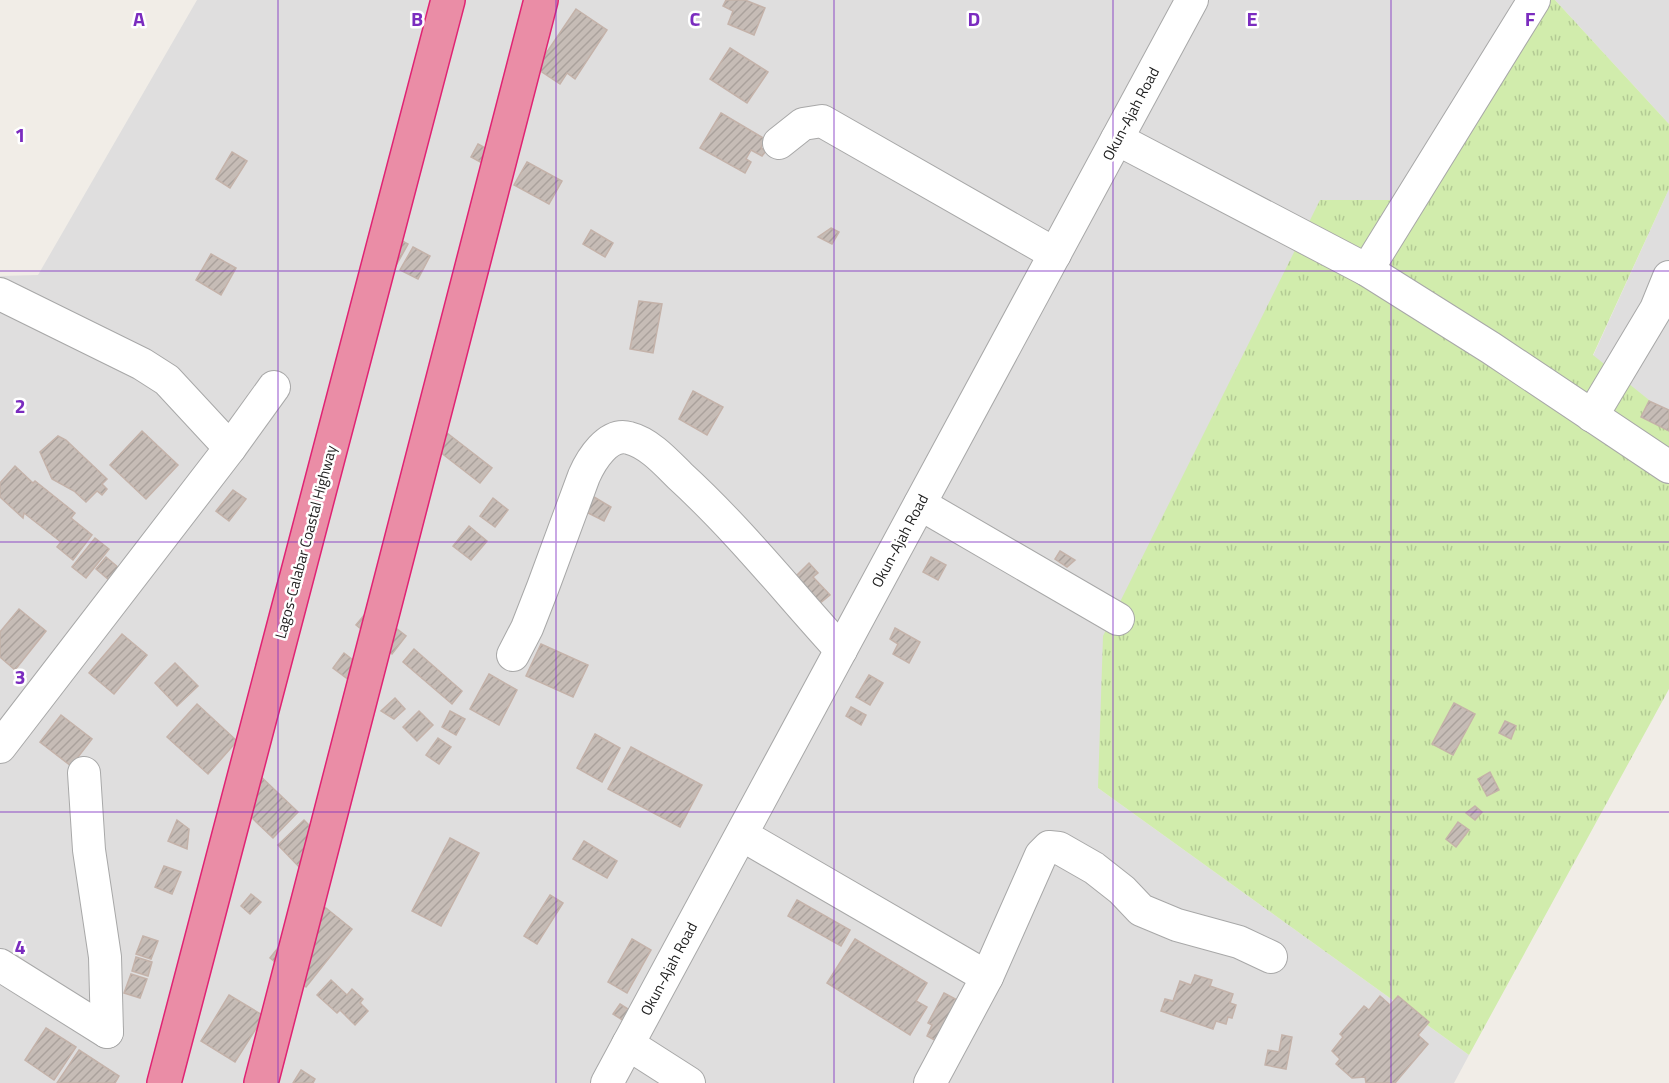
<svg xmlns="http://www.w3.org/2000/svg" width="1669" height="1083" viewBox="0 0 1669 1083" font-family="'Titillium Web',sans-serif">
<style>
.residential{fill:#dfdede}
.grass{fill:url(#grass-tufts)}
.building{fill:url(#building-hatch);stroke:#c4b2a9;stroke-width:1.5}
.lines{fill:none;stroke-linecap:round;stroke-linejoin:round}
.minor-casing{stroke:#a8a8a8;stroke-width:34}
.highway-casing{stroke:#e02373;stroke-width:36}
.minor{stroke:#fff;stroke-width:32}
.highway{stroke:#ea8da6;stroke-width:33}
.grid{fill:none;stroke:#7b2cbf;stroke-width:1.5;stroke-opacity:0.55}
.labels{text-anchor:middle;stroke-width:5;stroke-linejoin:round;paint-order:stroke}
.street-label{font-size:15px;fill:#212121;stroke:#fff}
.grid-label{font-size:20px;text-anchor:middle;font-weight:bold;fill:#7b2cbf;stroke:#fff;stroke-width:5;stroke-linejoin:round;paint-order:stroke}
</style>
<defs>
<pattern id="grass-tufts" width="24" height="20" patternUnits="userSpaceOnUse" patternTransform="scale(1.5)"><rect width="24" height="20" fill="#d1ecac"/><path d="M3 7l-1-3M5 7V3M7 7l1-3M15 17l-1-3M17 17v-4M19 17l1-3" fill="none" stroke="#b3ca94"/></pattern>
<pattern id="building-hatch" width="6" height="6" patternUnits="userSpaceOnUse" patternTransform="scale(1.5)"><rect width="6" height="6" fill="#c6bcb6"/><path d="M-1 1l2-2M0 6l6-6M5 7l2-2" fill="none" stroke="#aaa19c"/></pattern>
</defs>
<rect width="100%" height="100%" fill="#f1ede7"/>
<g class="residential">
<polygon points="197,0 1550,0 1098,788 1469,1055 1454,1083 0,1083 0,276 38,275"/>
<polygon points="1555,0 1669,0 1669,124"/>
<polygon points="1669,189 1669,416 1593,356"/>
</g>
<polygon class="grass" points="1550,0 1555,0 1669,124 1669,189 1593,355 1669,416 1669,689 1469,1055 1098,788 1103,636 1320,200 1419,200"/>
<g class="building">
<polygon points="726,0 745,0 765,8 754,35 728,24 733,11 723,6"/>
<polygon points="576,9 607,30 575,79 567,73 560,84 536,68"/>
<polygon points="730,48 768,72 747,103 710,79"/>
<polygon points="721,113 765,139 761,148 766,151 762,156 751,150 746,159 751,162 745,173 700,148"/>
<polygon points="478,144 503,158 495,170 471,157"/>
<polygon points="232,152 247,161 230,188 216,179"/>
<polygon points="527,162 562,181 549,204 514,185"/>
<polygon points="831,228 839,232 832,244 818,237"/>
<polygon points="591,230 613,243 605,257 583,244"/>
<polygon points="395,237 408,244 388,280"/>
<polygon points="413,247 430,256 418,279 400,270"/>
<polygon points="211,254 236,268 221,295 196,280"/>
<polygon points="639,301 662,304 653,353 630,349"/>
<polygon points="693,391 723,407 707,435 679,419"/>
<polygon points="1649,401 1669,410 1669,431 1641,417"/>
<polygon points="429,419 492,468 480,483 417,434"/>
<polygon points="142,431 178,465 146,499 110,465"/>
<polygon points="58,436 66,440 107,479 102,484 107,489 102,495 97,491 86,502 74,491 52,479 40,452"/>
<polygon points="15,466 33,483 35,481 75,513 71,518 92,535 73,560 57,547 61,542 24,513 23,518 0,497 0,483"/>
<polygon points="233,490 246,499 229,521 216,511"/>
<polygon points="594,497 611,507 604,521 586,512"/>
<polygon points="493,498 508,510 495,527 480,516"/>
<polygon points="469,526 487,541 471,560 453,546"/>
<polygon points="95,538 109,549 86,578 72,567"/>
<polygon points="1060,551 1075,560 1067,567 1055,559"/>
<polygon points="106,557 119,568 109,580 96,569"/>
<polygon points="931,557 946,565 938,580 923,572"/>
<polygon points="809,563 818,573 813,577 830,595 819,604 794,578"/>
<polygon points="370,608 406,636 392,654 356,625"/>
<polygon points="19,609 46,631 15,670 0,657 0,632"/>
<polygon points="895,628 920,642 909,663 893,654 898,644 890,639"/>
<polygon points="122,634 147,655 114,694 89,673"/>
<polygon points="541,644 588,665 573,697 526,676"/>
<polygon points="414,649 462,691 452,704 403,662"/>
<polygon points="344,653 372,675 361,689 333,668"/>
<polygon points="175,663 198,686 177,706 155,683"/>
<polygon points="489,674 517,690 499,725 470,709"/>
<polygon points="869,675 883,683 870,705 856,697"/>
<polygon points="395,698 405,709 394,719 381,711"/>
<polygon points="1454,703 1475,714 1453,755 1432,744"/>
<polygon points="197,704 237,741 208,774 167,737"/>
<polygon points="851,707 866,715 861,725 846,716"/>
<polygon points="419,711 433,725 417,741 403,727"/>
<polygon points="450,711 465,719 456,735 442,727"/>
<polygon points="61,715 92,739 71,766 40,742"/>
<polygon points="1505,721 1516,726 1511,739 1499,733"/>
<polygon points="595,734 620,748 602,782 577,768"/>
<polygon points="438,738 451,747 439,764 426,755"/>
<polygon points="631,747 702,785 680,827 608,789"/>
<polygon points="256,772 298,812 273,838 231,798"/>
<polygon points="1490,772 1499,790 1487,796 1478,779"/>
<polygon points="1475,806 1482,812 1475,820 1466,813"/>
<polygon points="177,820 189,829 187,849 168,841"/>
<polygon points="304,820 330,847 304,872 278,845"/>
<polygon points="1458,822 1469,830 1456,847 1446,839"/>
<polygon points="450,838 479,853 441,926 412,911"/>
<polygon points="584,841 617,861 607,878 573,859"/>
<polygon points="164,866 181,872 172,894 155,887"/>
<polygon points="251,894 261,902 250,914 241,906"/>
<polygon points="550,895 563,903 537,944 524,936"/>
<polygon points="316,900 352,929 306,987 270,958"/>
<polygon points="797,900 850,930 841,946 788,916"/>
<polygon points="143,936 158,941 151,959 136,954"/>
<polygon points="632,939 651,950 627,993 608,982"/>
<polygon points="855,939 927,983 916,1001 927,1007 910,1035 827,983"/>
<polygon points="136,957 152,962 148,976 132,971"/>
<polygon points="131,974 147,979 140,998 124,993"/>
<polygon points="1195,975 1212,980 1210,986 1233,994 1230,1003 1236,1005 1232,1018 1228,1017 1226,1024 1216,1021 1213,1029 1161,1011 1165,999 1173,1001 1180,981 1191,985"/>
<polygon points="331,980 347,995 352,989 363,999 360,1003 368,1011 355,1025 340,1010 337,1013 317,995"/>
<polygon points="944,993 961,1002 940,1043 927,1036 932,1025 928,1023"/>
<polygon points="229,995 264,1016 235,1062 201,1041"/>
<polygon points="1380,996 1390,1005 1398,996 1429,1022 1418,1035 1428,1044 1395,1083 1366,1083 1365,1077 1352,1078 1336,1064 1340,1059 1332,1051 1343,1037 1340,1034 1364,1006 1369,1010"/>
<polygon points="620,1004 631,1011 624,1021 613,1014"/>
<polygon points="46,1028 76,1047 54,1080 25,1060"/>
<polygon points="1282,1035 1292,1037 1286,1069 1265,1065 1268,1050 1279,1052"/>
<polygon points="79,1050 119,1076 115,1083 57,1083"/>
<polygon points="301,1070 315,1079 313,1083 293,1083"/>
</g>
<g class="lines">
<defs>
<g id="minor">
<polyline points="1117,139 1367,270 1491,348 1669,467"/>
<polyline points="779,143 803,124 822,121 1055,254"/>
<polyline points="1367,270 1534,0"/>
<polyline points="0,294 142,364 167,380 230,448 0,747"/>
<polyline points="1592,416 1656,309 1669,277"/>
<polyline points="230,448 274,387"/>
<polyline points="920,504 1118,619"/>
<path d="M 513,655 L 527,628 L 543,587 L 584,476 C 591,460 608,432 629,438 C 649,443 666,462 680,476 C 739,530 788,592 841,650"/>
<polyline points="84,773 89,850 105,957 107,1032"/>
<polyline points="742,835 987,977"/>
<polyline points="0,965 107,1032"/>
<polyline points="628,1044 689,1083"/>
<polyline points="607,1083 1192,0"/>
<polyline points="930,1083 987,977 1041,855 1049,847 1059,848 1094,868 1122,890 1141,910 1177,925 1239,942 1271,957"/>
</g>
<g id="highway">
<polyline points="164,1083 448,0"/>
<polyline points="261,1083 541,0"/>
</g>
</defs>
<use href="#minor" class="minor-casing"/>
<use href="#highway" class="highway-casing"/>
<use href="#minor" class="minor"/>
<use href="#highway" class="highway"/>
</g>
<path class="grid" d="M 278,0 L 278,1083M 556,0 L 556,1083M 834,0 L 834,1083M 1113,0 L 1113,1083M 1391,0 L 1391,1083M 0,271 L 1669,271M 0,542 L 1669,542M 0,812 L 1669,812"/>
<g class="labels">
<g class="street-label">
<text transform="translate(1131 114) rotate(-62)" y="5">Okun-Ajah Road</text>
<text transform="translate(900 541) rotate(-62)" y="5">Okun-Ajah Road</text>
<text transform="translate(306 542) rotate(-75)" y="5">Lagos-Calabar Coastal Highway</text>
<text transform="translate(669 969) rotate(-62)" y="5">Okun-Ajah Road</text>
</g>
</g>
<g class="grid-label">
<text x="139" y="26">A</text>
<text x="417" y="26">B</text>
<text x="695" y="26">C</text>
<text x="974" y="26">D</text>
<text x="1252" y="26">E</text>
<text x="1530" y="26">F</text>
<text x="20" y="142">1</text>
<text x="20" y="413">2</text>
<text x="20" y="684">3</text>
<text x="20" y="954">4</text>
</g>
</svg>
